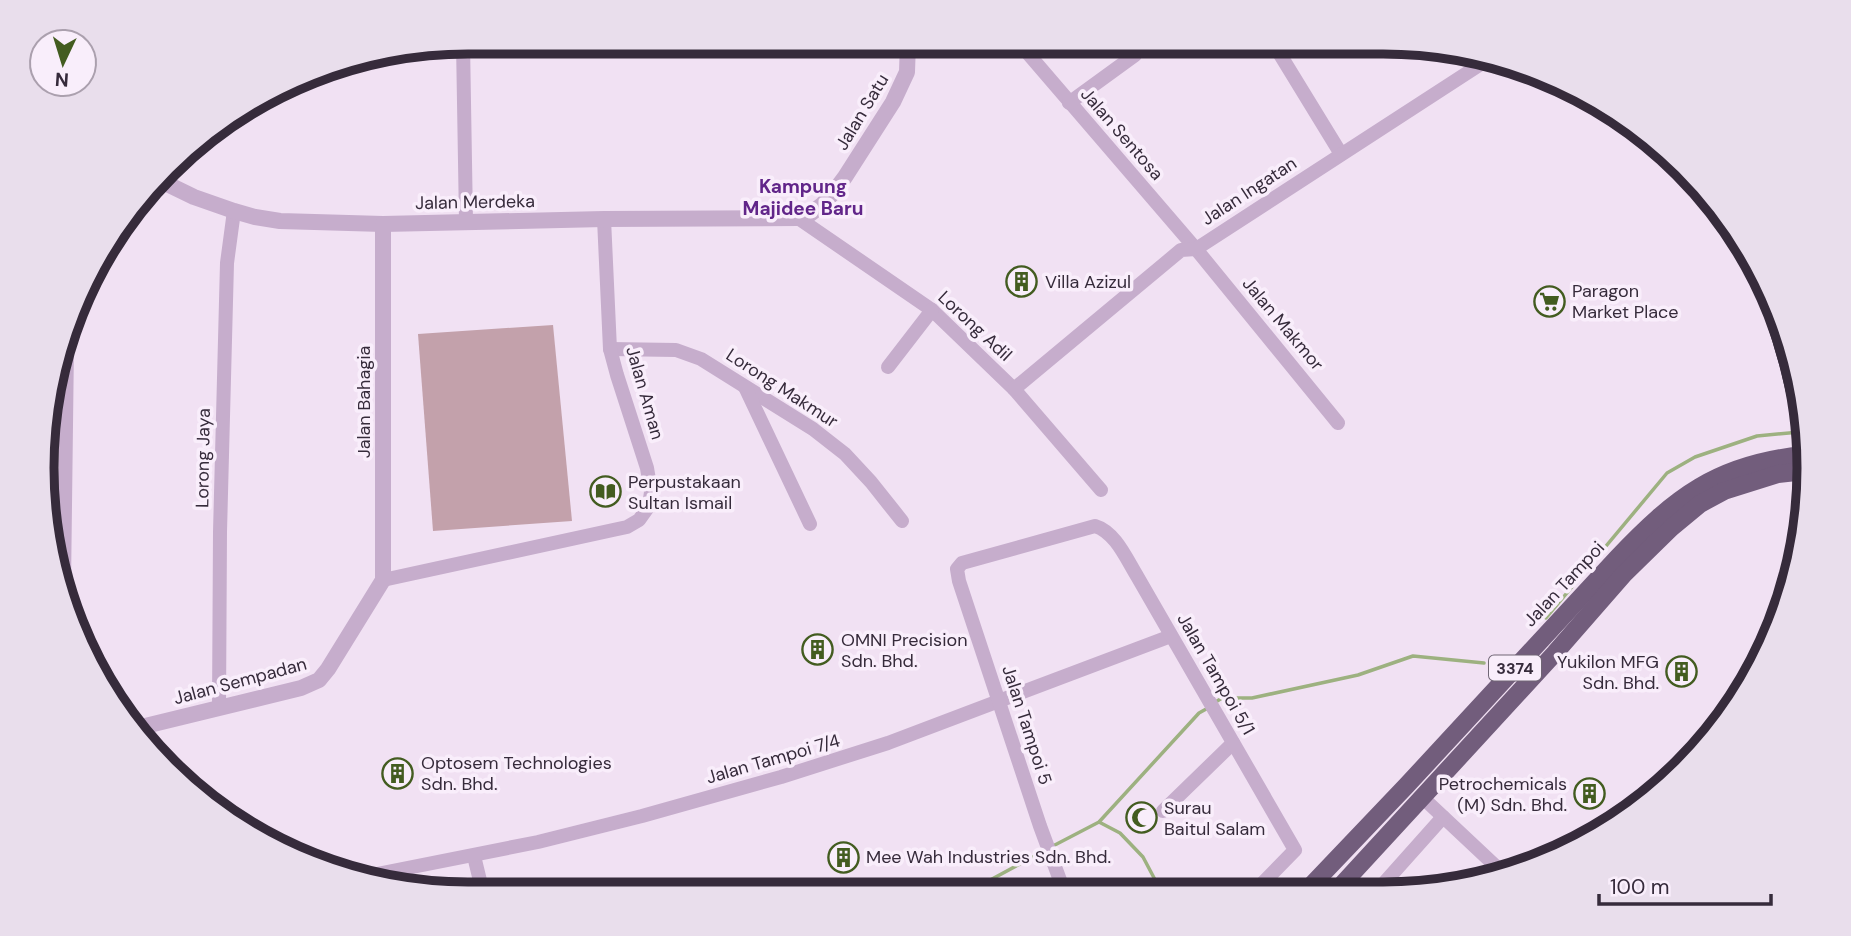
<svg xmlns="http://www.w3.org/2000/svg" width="1851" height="936" viewBox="0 0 1851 936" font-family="'DM Sans',sans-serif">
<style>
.green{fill:#c3a1ab}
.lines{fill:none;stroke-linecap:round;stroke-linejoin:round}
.stream{stroke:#9db180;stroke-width:3.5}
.minor{stroke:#c6adcc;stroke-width:14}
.tertiary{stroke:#c6adcc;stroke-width:16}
.primary{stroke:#725d7c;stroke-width:18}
.rail-casing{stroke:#362b3b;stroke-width:6}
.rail{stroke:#f9eefb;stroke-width:3.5;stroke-dasharray:10;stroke-linecap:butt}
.labels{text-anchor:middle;stroke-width:7;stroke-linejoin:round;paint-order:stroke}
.shield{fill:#f9eefb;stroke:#706675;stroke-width:2}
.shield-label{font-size:16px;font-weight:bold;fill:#362b3b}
.street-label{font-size:18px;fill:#362b3b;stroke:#f9eefb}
.poi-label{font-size:18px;fill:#362b3b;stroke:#f9eefb;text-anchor:start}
.neighbourhood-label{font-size:19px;font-weight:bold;fill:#612589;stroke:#f9eefb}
.rim{fill:none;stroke:#362b3b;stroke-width:9}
</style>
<rect width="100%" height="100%" fill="#f1e1f3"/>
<polygon class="green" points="553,325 572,521 433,531 418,334"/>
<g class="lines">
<g class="stream">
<polyline points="1546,618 1667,473 1695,457 1757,436 1800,432"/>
<polyline points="1214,703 1222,698 1252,698 1358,675 1413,656 1484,663"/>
<polyline points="1099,822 1120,833 1143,857 1161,891"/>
<polyline points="1051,847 1099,822 1199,713 1208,708"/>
<polyline points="968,892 1044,851"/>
</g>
<g class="minor">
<polyline points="463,43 466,221"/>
<polyline points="1019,43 1196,249 1338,423"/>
<polyline points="1273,43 1341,154"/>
<polyline points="1069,103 1135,55"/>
<polyline points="798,218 932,310 1014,389 1101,490"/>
<polyline points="610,349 676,350 701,359 813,429 845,454 871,482 902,521"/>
<polyline points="888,367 932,310"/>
<polyline points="745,387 810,524"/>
<polyline points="1014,389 1181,250 1196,249 1484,62"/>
<polyline points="383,580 613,530 627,527 639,520 649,506 651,492 647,468 617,375 610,349 604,219"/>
<polyline points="64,585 67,345"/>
<polyline points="219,707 220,532 227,263 234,211"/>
<polyline points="1422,797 1503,873"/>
<polyline points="1163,811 1233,743"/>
<polyline points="474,856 483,893"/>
<polyline points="372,875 538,842 642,816 781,777 888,743 1171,636"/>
<path d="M 1064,891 L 1040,826 L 959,581 L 957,569 L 962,563 L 1095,526 C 1115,532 1126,558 1137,576 L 1295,850 L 1255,891"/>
<polyline points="1377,891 1443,817"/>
</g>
<g class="tertiary">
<polyline points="161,181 194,197 234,211 255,217 280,221 383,224 604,219 798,218 810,214 822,205 833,193 845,177 893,102 907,72 908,42"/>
<polyline points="137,728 301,688 319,680 328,669 383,580 383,224"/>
</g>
<g class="primary">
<path d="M 1306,891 L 1407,785 L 1617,558 C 1675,497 1717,464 1803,455"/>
<polyline points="1336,891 1555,653 1624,574 1671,528 1700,504 1724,491 1778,474 1805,471"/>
</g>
<defs>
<polyline id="rail" points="1758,282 1782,364 1801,441"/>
</defs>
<use href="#rail" class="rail-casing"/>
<use href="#rail" class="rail"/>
</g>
<defs>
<symbol id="building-ring" viewBox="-11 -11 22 22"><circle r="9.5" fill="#f9eefb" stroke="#435c20" stroke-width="1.5"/><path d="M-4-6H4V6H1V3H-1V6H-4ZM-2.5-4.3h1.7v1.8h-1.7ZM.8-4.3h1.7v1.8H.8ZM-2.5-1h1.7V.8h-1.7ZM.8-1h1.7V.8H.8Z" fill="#435c20"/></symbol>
<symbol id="supermarket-ring" viewBox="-11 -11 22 22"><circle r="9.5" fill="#f9eefb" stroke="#435c20" stroke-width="1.5"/><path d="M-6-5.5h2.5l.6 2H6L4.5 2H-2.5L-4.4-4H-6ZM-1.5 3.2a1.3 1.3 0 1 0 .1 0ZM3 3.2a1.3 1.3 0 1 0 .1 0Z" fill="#435c20"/></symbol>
<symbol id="library-ring" viewBox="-11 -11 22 22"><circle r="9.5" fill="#f9eefb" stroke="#435c20" stroke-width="1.5"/><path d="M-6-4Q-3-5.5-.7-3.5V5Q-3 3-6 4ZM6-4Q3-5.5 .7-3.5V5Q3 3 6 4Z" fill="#435c20"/></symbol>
<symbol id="mosque-ring" viewBox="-11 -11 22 22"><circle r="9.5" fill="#f9eefb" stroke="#435c20" stroke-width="1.5"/><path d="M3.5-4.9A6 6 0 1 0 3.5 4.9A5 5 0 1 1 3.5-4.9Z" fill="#435c20"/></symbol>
</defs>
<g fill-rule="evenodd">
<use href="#building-ring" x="1004" y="264" width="35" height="35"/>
<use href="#supermarket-ring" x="1532" y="284" width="35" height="35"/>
<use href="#library-ring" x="588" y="474" width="35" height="35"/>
<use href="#building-ring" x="800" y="632" width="35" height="35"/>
<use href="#building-ring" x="1664" y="654" width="35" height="35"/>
<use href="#building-ring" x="380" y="756" width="35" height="35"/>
<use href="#building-ring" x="1572" y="776" width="35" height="35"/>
<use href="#mosque-ring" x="1124" y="800" width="35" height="35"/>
<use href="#building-ring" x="826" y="840" width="35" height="35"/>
</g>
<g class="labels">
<rect class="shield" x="1489" y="655.5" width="52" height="25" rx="5"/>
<g class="shield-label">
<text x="1515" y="674">3374</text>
</g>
<g class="street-label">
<text transform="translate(862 112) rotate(-59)" y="6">Jalan Satu</text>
<text transform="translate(1122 134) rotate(49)" y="6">Jalan Sentosa</text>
<text transform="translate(1249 191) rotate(-33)" y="6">Jalan Ingatan</text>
<text transform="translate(475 202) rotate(-1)" y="6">Jalan Merdeka</text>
<text transform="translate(1283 324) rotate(50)" y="6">Jalan Makmor</text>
<text transform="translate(975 326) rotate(43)" y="6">Lorong Adil</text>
<text transform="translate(782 388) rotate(33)" y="6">Lorong Makmur</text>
<text transform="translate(645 393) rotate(74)" y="6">Jalan Aman</text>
<text transform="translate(364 402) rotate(-90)" y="6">Jalan Bahagia</text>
<text transform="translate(203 458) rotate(-89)" y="6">Lorong Jaya</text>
<text transform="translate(1564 584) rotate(-47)" y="6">Jalan Tampoi</text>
<text transform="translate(1216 674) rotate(60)" y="6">Jalan Tampoi 5/1</text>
<text transform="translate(240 681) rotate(-15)" y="6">Jalan Sempadan</text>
<text transform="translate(1027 725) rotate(72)" y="6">Jalan Tampoi 5</text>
<text transform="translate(773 759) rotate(-16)" y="6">Jalan Tampoi 7/4</text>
</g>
<g class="poi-label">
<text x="1045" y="288">Villa Azizul</text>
<text x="1572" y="297">Paragon<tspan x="1572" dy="21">Market Place</tspan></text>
<text x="628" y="488">Perpustakaan<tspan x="628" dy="21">Sultan Ismail</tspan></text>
<text x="841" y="646">OMNI Precision<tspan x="841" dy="21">Sdn. Bhd.</tspan></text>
<text x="1659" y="668" text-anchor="end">Yukilon MFG<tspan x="1659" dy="21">Sdn. Bhd.</tspan></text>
<text x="421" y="769">Optosem Technologies<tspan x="421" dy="21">Sdn. Bhd.</tspan></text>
<text x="1567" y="790" text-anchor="end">Petrochemicals<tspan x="1567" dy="21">(M) Sdn. Bhd.</tspan></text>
<text x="1164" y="814">Surau<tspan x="1164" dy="21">Baitul Salam</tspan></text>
<text x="866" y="863">Mee Wah Industries Sdn. Bhd.</text>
</g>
<g class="neighbourhood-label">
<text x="803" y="193">Kampung<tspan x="803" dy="22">Majidee Baru</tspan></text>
</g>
</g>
<path d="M0 0H1851V936H0ZM468 54H1383A414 414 0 0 1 1797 468V468A414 414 0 0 1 1383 882H468A414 414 0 0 1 54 468V468A414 414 0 0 1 468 54Z" fill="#e9deec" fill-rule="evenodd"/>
<path class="rim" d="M468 54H1383A414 414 0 0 1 1797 468V468A414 414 0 0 1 1383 882H468A414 414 0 0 1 54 468V468A414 414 0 0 1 468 54Z"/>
<g transform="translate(63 63) rotate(184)"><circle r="33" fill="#f9eefb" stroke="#aba0ae" stroke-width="2"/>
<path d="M0-5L12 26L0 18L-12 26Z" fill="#435c20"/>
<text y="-10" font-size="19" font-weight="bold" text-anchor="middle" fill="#362b3b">N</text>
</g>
<path d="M1599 894v10h172v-10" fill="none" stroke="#362b3b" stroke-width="3.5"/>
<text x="1610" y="894" font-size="21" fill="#362b3b" stroke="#f9eefb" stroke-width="5" paint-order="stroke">100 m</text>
</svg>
